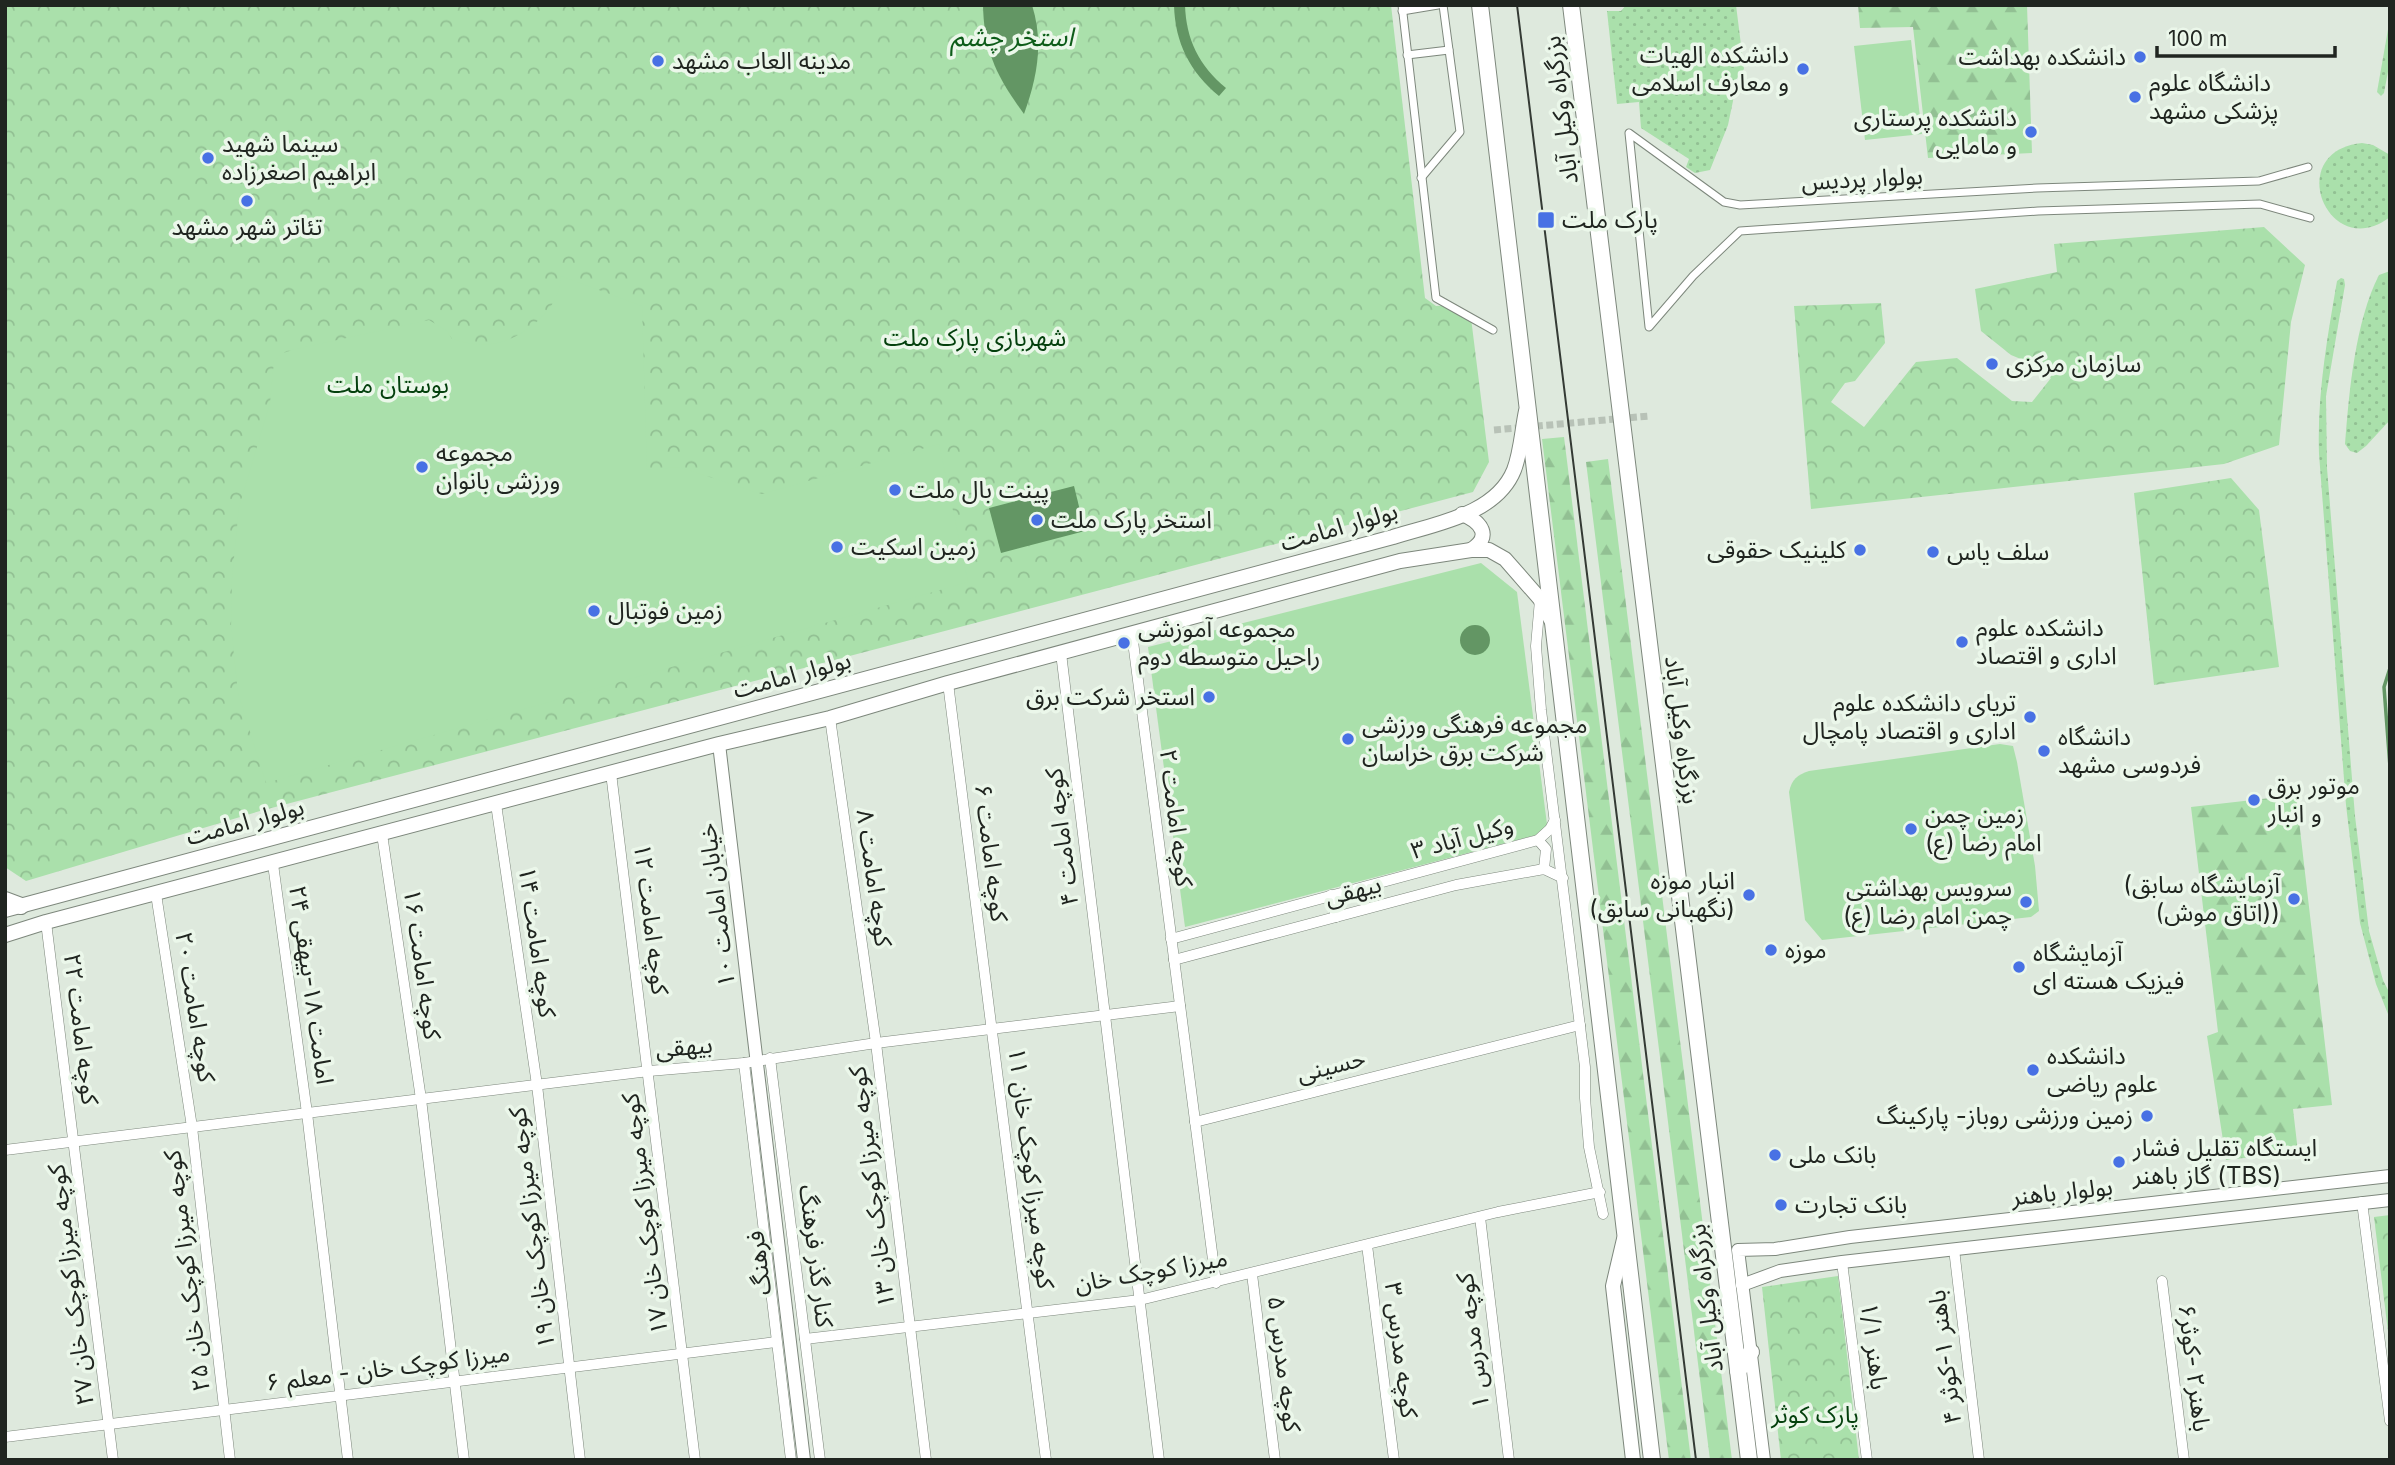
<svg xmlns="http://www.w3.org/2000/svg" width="2395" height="1465" viewBox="0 0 2395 1465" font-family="Inter,'Noto Sans Arabic',sans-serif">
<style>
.grass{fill:url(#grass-dots)}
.forest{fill:url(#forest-firs)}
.park{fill:url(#park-crowns)}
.pitch{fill:#aae0ab}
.water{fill:#639664}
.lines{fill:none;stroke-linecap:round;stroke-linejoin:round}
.stream{stroke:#639664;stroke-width:3.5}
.pedestrian-tunnel{stroke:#b8c2b7;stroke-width:7;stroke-dasharray:7 3.5;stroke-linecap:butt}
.pedestrian-casing{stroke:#7d877c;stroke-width:9}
.minor-casing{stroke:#7d877c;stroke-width:11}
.tertiary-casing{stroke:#7d877c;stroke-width:14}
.secondary-casing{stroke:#7d877c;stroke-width:16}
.primary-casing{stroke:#7d877c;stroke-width:18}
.trunk-casing{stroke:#7d877c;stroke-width:18}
.pedestrian{stroke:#fff;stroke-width:7}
.minor{stroke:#fff;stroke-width:10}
.tertiary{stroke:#fff;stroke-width:12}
.secondary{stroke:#fff;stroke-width:14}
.primary{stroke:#fff;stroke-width:16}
.trunk{stroke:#fff;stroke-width:16}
.tram{stroke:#343a34;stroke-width:2}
.poi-dot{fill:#4871e4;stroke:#ebf7ea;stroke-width:2.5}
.labels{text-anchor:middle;stroke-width:7;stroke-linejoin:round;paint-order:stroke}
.poi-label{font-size:24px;fill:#202520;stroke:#ebf7ea;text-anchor:start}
.street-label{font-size:24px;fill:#202520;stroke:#ebf7ea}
.park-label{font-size:24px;fill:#04400d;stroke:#ebf7ea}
.water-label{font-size:26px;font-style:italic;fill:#0d5c19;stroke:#ebf7ea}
</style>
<defs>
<pattern id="grass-dots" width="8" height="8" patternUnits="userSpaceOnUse" patternTransform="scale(1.75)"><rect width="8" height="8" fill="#aae0ab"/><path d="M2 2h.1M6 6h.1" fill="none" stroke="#92c093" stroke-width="1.8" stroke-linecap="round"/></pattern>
<pattern id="forest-firs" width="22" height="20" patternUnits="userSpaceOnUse" patternTransform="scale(1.75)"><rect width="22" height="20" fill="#aae0ab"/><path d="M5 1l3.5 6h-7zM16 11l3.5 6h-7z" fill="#92c093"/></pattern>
<pattern id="park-crowns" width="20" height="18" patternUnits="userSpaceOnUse" patternTransform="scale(1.75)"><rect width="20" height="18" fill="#aae0ab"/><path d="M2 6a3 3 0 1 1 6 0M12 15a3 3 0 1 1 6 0" fill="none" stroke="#92c093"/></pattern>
</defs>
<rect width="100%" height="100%" fill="#dee9dd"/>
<g class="grass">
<polygon points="1626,5 1736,5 1744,69 1735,81 1733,101 1728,125 1710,170 1695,173 1686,167 1689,159 1641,128 1639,102 1617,104 1607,11 1621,11"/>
<polygon points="2390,18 2390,61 2384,93 2381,96 2377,92"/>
<path d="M 2362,143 L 2373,145 L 2390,155 L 2390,217 C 2328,264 2282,151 2362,143 Z"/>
<path d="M 2390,271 L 2390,420 L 2366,446 L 2357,453 L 2350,451 L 2345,444 C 2349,392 2355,322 2379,275 Z"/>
<path d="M 2341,278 L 2344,279 L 2345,285 L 2326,396 L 2327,468 L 2355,816 L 2369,931 L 2383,980 L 2390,994 L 2390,1019 L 2376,984 L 2360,923 L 2346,805 L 2319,454 C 2317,395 2327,339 2337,281 Z"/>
</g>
<g class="forest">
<polygon points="1858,5 2027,5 2032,153 1928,158 1913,27 1860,28"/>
<polygon points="1564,437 1691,1460 1669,1460 1542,439"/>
<polygon points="1608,459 1732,1460 1710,1460 1586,462"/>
<polygon points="2296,795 2332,1105 2293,1109 2298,1152 2226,1160 2207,1036 2218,1032 2191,807"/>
</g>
<g class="park">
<polygon points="5,5 1391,5 1425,298 1436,306 1454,305 1471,318 1489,462 1473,492 260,811 26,881 5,867"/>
<polygon points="2264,227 2305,265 2291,322 2279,445 2224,464 1811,509 1794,306 1881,303 1885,343 1855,381 1845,383 1831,402 1864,427 1916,362 1957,358 2012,401 2032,402 2051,378 2035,365 2011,355 1981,331 1975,289 2057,272 2054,244"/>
<polygon points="2231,478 2259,510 2279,667 2154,685 2134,493"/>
<polygon points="2390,1215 2390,1348 2374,1217"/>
<polygon points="1838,1276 1859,1460 1781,1460 1762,1287"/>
</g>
<g class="pitch">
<polygon points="1911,40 1922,134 1865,140 1854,46"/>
<path d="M 561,276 L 642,306 L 647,470 L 679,467 L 762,494 L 939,444 L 968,582 L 266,783 L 238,693 L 231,627 L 232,578 L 239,507 L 270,403 L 274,361 L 283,353 L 296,349 L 429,320 L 447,331 L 452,339 C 459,341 467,343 473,344 C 507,349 540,326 556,298 C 559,292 560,283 561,276 Z"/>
<polygon points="1481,563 1517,592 1548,832 1185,927 1148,647"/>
<path d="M 2000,744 L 2013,746 L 2017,762 L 2035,866 L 2039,911 L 2031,917 L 1822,940 L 1805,920 L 1789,792 C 1792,779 1797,775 1809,771 Z"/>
</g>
<g class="water">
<path d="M 983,5 L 1032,5 C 1044,43 1037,78 1024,114 C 997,77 984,52 983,5 Z"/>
<path d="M 1174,5 L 1185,5 C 1186,39 1199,66 1226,88 L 1219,96 C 1190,72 1175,43 1174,5 Z"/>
<polygon points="1074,486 1085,531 1001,553 989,508"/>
<circle cx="1475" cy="640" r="15"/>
</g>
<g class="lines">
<polyline class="stream" points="2390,668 2384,687 2390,767"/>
<polyline class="pedestrian-tunnel" points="1494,430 1649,416"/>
<defs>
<g id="pedestrian">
<polyline points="1402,5 1436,298 1493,330"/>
<polyline points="1402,11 1438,5"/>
<polyline points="1407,55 1449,50"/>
<polyline points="2308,167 2259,181 2037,188 1740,205 1724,202 1629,133 1649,327 1693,276 1740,231 2038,211 2260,204 2310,218"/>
<polyline points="1421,178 1460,132 1443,5"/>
</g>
<g id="minor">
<polyline points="1540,600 1536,646 1541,710 1585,1067 1585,1098 1589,1147 1603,1214"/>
<polyline points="1132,634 1216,1283"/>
<polyline points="1061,653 1159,1460"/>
<polyline points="948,683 1046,1460"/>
<polyline points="830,718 876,1043 926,1460"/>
<polyline points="611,773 695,1460"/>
<polyline points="496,804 537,1085 580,1460"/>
<polyline points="382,834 421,1099 464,1460"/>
<polyline points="1538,840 1546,849 1544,869"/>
<polyline points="273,864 307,1113 348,1460"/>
<polyline points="156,894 192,1127 230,1460"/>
<polyline points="1331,895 1336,917"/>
<polyline points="46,922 113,1460"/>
<polyline points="1171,939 1538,840 1550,829 1555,820"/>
<polyline points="1174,960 1456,885 1544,869 1563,878"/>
<polyline points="770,1058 820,1460"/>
<polyline points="744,1063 791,1460"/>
<polyline points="1195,1122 1580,1025"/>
<polyline points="5,1150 649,1071 744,1063 876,1043 1180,1006"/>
<polyline points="2362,1202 2390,1421"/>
<polyline points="1480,1217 1509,1460"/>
<polyline points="1367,1245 1394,1460"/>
<polyline points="1954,1249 1979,1460"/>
<polyline points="1842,1262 1867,1460"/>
<polyline points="1252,1274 1275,1460"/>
<polyline points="2162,1281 2184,1460"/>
<polyline points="805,1339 1140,1300 1498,1212 1600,1192"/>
<polyline points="5,1437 776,1342"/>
</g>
<g id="tertiary">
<polyline points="719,744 804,1460"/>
<polyline points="1742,1285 1780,1271 1842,1262 2390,1200"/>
<polyline points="1764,1460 1738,1250 1775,1249 1850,1237 2390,1176"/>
</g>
<g id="secondary">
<path d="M 1462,514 C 1482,522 1492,537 1471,550"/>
<path d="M 5,910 L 1393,537 C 1434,524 1496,515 1514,470 C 1521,452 1522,430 1526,411"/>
<polyline points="5,935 46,922 719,744 830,718 948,683 1400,561 1471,550 1489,550 1505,559 1540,599 1551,620"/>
<polyline points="1624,1239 1613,1286 1633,1460"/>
</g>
<polyline id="primary" points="5,900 21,906"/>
<g id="trunk">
<polyline points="1480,5 1652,1460"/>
<polyline points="1571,5 1749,1460"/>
<polyline points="1738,1371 1751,1352"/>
</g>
</defs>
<use href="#pedestrian" class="pedestrian-casing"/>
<use href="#minor" class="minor-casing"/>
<use href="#tertiary" class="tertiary-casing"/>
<use href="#secondary" class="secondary-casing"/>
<use href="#primary" class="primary-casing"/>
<use href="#trunk" class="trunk-casing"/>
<use href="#pedestrian" class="pedestrian"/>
<use href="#minor" class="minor"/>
<use href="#tertiary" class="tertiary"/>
<use href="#secondary" class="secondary"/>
<use href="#primary" class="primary"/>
<use href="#trunk" class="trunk"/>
<polyline class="tram" points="1517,5 1696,1460"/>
</g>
<g class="poi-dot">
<circle cx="2140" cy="57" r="7"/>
<circle cx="658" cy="61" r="7"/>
<circle cx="1803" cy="69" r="7"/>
<circle cx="2135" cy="97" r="7"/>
<circle cx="2031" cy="132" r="7"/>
<circle cx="208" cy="158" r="7"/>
<circle cx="247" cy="201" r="7"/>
<rect x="1537" y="211" width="18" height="18" rx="3.5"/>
<circle cx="1992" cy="364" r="7"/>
<circle cx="422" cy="467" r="7"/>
<circle cx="895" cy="490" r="7"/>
<circle cx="1037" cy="520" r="7"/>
<circle cx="837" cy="547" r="7"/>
<circle cx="1860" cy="550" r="7"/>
<circle cx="1933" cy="552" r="7"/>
<circle cx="594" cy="611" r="7"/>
<circle cx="1962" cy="642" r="7"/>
<circle cx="1124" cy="643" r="7"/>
<circle cx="1209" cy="697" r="7"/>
<circle cx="2030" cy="717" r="7"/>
<circle cx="1348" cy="739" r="7"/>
<circle cx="2044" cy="751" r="7"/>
<circle cx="2254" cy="800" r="7"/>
<circle cx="1911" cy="829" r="7"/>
<circle cx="1749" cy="895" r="7"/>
<circle cx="2294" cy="899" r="7"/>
<circle cx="2026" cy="902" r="7"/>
<circle cx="1771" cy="950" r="7"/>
<circle cx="2019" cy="967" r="7"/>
<circle cx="2033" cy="1070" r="7"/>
<circle cx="2147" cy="1116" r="7"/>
<circle cx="1775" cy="1155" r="7"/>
<circle cx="2119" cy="1162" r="7"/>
<circle cx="1781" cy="1205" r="7"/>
</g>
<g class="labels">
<g class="poi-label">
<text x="1789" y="63" text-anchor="end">دانشکده الهیات<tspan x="1789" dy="28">و معارف اسلامی</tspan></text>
<text x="2126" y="65" text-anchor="end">دانشکده بهداشت</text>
<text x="672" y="69">مدينه العاب مشهد</text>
<text x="2149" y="91">دانشگاه علوم<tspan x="2149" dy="28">پزشکی مشهد</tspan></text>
<text x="2017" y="126" text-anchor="end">دانشکده پرستاری<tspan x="2017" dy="28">و مامایی</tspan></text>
<text x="222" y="152">سینما شهید<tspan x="222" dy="28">ابراهیم اصغرزاده</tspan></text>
<text x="1562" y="228">پارک ملت</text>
<text x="247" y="235" text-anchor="middle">تئاتر شهر مشهد</text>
<text x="2006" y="372">سازمان مرکزی</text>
<text x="436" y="461">مجموعه<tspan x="436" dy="28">ورزشی بانوان</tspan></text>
<text x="909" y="498">پینت بال ملت</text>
<text x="1051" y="528">استخر پارک ملت</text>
<text x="851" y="555">زمین اسکیت</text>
<text x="1846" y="558" text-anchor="end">کلینیک حقوقی</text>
<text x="1947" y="560">سلف یاس</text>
<text x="608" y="619">زمین فوتبال</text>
<text x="1976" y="636">دانشکده علوم<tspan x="1976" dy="28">اداری و اقتصاد</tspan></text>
<text x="1138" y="637">مجموعه آموزشی<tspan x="1138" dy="28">راحیل متوسطه دوم</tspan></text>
<text x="1195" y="705" text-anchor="end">استخر شرکت برق</text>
<text x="2016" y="711" text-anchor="end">تریای دانشکده علوم<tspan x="2016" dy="28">اداری و اقتصاد پامچال</tspan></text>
<text x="1362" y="733">مجموعه فرهنگی ورزشی<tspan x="1362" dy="28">شرکت برق خراسان</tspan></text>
<text x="2058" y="745">دانشگاه<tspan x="2058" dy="28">فردوسی مشهد</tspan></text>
<text x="2268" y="794">موتور برق<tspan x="2268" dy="28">و انبار</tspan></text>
<text x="1925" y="823">زمین چمن<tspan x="1925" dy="28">امام رضا (ع)</tspan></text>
<text x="1735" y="889" text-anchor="end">انبار موزه<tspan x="1735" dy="28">(نگهبانی سابق)</tspan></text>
<text x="2280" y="893" text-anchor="end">(آزمایشگاه سابق<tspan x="2280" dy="28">(اتاق موش))</tspan></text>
<text x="2012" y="896" text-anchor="end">سرویس بهداشتی<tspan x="2012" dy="28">چمن امام رضا (ع)</tspan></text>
<text x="1785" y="958">موزه</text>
<text x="2033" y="961">آزمایشگاه<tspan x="2033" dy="28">فیزیک هسته ای</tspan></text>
<text x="2047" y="1064">دانشکده<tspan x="2047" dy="28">علوم ریاضی</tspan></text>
<text x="2133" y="1124" text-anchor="end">زمین ورزشی روباز- پارکینگ</text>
<text x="2133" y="1156">ایستگاه تقلیل فشار<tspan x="2133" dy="28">گاز باهنر (TBS)</tspan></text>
<text x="1789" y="1163">بانک ملی</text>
<text x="1795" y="1213">بانک تجارت</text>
</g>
<g class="street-label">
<text transform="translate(1561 110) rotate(-97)" y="8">بزرگراه وکیل آباد</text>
<text transform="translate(1862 179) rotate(-3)" y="8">بولوار پردیس</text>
<text transform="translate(1339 527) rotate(-16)" y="8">بولوار امامت</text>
<text transform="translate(792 675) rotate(-15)" y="8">بولوار امامت</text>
<text transform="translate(1682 730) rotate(83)" y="8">بزرگراه وکیل آباد</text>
<text transform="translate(1176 818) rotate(83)" y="8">کوچه امامت ۲</text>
<text transform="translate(245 822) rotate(-15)" y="8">بولوار امامت</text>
<text transform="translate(1062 837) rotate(-97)" y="8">کوچه امامت ۴</text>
<text transform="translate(1462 838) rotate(-15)" y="8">۳ وکیل آباد</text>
<text transform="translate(991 853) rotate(83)" y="8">کوچه امامت ۶</text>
<text transform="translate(874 878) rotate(82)" y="8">کوچه امامت ۸</text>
<text transform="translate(1353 891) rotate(-15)" y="8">بیهقی</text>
<text transform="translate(717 905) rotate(-97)" y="8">خیابان امامت ۱۰</text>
<text transform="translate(651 919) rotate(83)" y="8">کوچه امامت ۱۲</text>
<text transform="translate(537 942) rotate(82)" y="8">کوچه امامت ۱۴</text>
<text transform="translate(422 964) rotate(82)" y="8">کوچه امامت ۱۶</text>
<text transform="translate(311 985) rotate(82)" y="8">امامت ۱۸-بیهقی ۲۴</text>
<text transform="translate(195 1007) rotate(81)" y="8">کوچه امامت ۲۰</text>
<text transform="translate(81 1029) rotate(83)" y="8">کوچه امامت ۲۲</text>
<text transform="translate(684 1047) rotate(-5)" y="8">بیهقی</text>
<text transform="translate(1331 1066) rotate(-14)" y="8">حسینی</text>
<text transform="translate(1031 1168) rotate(83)" y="8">کوچه میرزا کوچک خان ۱۱</text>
<text transform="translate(872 1187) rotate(-97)" y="8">کوچه میرزا کوچک خان ۱۳</text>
<text transform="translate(2062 1192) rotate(-6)" y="8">بولوار باهنر</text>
<text transform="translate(645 1214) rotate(-97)" y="8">کوچه میرزا کوچک خان ۱۷</text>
<text transform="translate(532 1228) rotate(-97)" y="8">کوچه میرزا کوچک خان ۱۹</text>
<text transform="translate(816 1256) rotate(83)" y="8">کنار گذر فرهنگ</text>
<text transform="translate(759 1263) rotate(-97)" y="8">فرهنگ</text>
<text transform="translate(187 1271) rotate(-97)" y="8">کوچه میرزا کوچک خان ۲۵</text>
<text transform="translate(1151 1271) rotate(-10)" y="8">میرزا کوچک خان</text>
<text transform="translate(71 1285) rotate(-97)" y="8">کوچه میرزا کوچک خان ۲۷</text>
<text transform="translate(1706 1298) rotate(-97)" y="8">بزرگراه وکیل آباد</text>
<text transform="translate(1473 1341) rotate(-97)" y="8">کوچه مدرس ۱</text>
<text transform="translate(1874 1346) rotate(83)" y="8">باهنر ۱/۱</text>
<text transform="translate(1401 1350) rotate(83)" y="8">کوچه مدرس ۳</text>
<text transform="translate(1945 1357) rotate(-97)" y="8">باهنر ۱-کوثر ۴</text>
<text transform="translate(1284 1364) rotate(83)" y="8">کوچه مدرس ۵</text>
<text transform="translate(388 1368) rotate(-7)" y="8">میرزا کوچک خان - معلم ۶</text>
<text transform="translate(2194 1368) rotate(83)" y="8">باهنر۲ -کوثر۶</text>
</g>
<g class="park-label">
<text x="975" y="346">شهربازی پارک ملت</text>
<text x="388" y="393">بوستان ملت</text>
<text x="1815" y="1423">پارک کوثر</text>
</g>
<g class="water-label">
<text x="1012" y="46">استخر چشم</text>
</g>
</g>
<rect width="2395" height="1465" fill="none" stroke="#202520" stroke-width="14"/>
<path d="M2157 46v10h178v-10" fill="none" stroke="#202520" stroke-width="3.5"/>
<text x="2168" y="46" font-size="21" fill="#202520" stroke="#ebf7ea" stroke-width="5" paint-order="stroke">100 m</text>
</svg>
